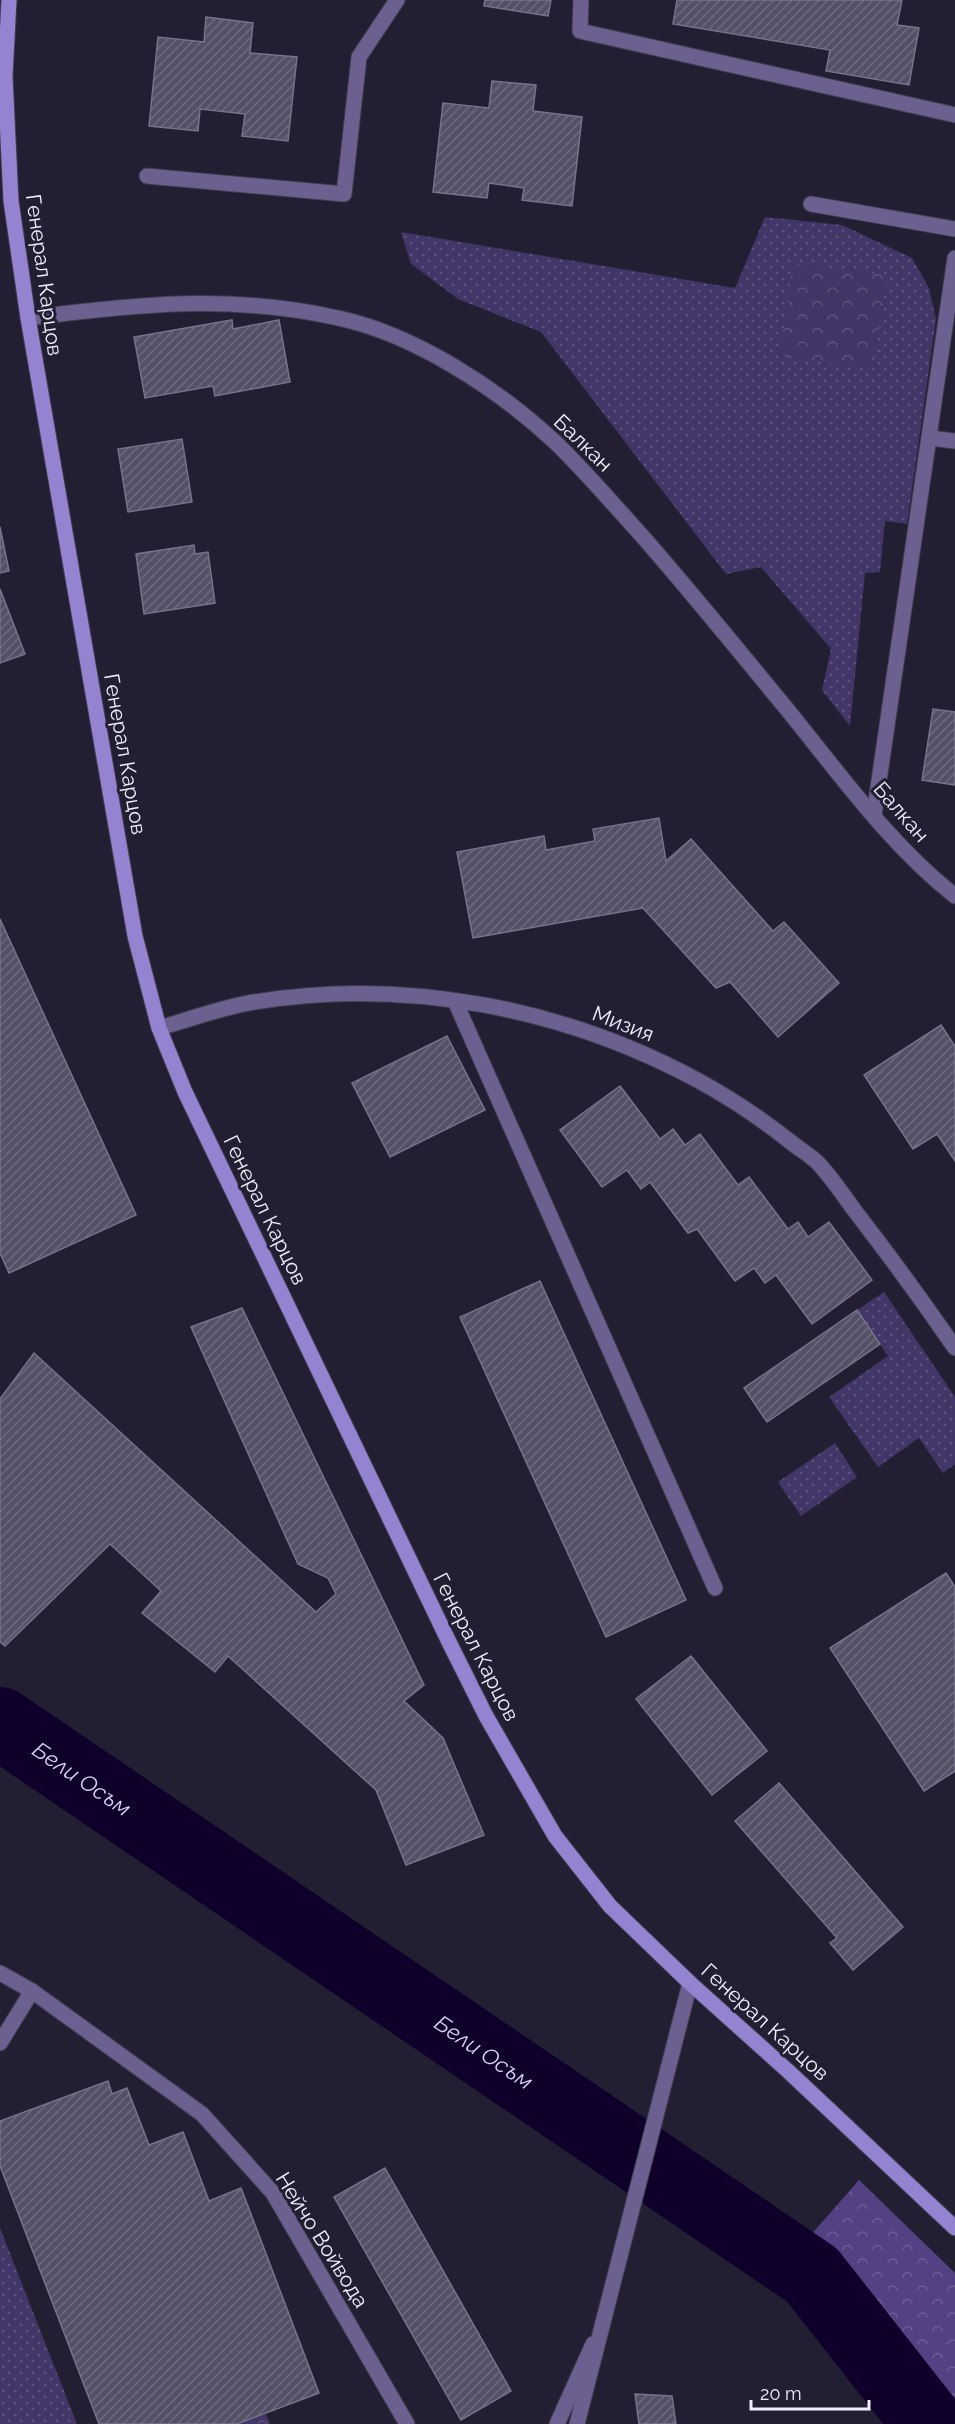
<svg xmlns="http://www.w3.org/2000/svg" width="955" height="2424" viewBox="0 0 955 2424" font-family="Raleway,sans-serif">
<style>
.grass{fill:url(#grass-dots)}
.forest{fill:url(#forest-crowns)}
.park{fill:url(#park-crowns)}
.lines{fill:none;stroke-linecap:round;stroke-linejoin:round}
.river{stroke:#0e002a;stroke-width:72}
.building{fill:url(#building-hatch);stroke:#77738a;stroke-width:1.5}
.service-casing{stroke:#403c4e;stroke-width:17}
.minor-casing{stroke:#403c4e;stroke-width:17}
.tertiary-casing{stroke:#403c4e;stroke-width:17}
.secondary-casing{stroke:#403c4e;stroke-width:17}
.service{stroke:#6b6090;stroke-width:15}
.minor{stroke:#6b6090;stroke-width:15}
.tertiary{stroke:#6b6090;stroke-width:15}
.secondary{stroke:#9483d0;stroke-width:15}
.labels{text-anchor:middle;stroke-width:6;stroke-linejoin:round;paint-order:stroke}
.street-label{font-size:21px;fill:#f0eefb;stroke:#231f32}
.water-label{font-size:22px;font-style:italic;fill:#d6cff7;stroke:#231f32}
</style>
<defs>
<pattern id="grass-dots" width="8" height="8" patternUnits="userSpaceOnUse" patternTransform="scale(1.5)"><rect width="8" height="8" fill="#423567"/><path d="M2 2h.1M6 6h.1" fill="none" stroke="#5e537e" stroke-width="1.8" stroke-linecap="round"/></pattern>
<pattern id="forest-crowns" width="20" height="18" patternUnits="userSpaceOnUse" patternTransform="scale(1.5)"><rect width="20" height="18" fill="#534184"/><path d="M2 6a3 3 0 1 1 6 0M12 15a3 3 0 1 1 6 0" fill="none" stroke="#6c5d96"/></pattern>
<pattern id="park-crowns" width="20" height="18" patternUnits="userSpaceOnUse" patternTransform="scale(1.5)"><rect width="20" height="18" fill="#423567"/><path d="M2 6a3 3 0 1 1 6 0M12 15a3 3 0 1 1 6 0" fill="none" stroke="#5e537e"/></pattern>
<pattern id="building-hatch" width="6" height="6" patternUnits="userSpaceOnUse" patternTransform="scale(1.5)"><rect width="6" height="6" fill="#545066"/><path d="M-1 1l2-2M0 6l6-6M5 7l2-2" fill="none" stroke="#6d6a7d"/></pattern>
</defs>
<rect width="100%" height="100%" fill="#231f32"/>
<g class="grass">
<polygon points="765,217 842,225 912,258 929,288 936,319 907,524 885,521 880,572 865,573 850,726 822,690 831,649 761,567 726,574 541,332 458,299 411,264 401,232 735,288"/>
<polygon points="884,1292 955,1397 955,1464 943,1473 919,1438 878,1467 829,1397 888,1356 857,1310"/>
<polygon points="835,1443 857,1477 801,1516 778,1482"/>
<polygon points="0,2228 77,2424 0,2424"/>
</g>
<polygon class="forest" points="859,2180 955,2273 955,2420 803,2244"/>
<g class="park">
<polygon points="793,263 887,275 873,369 780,356"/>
<polygon points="266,2413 270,2424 237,2424"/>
</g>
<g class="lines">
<path class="river" id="s1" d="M 0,1723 L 812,2275 L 929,2424"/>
</g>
<g class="building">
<polygon points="485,0 551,0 548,16 484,6"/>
<polygon points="677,0 902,0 897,25 919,28 909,85 826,71 830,50 673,24"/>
<polygon points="206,17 253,23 250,53 297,57 288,141 242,136 245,114 200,109 198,131 149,126 158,37 204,42"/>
<polygon points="492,81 536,85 533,111 582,117 572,206 522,200 524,188 489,183 487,198 433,192 443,103 489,108"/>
<polygon points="232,320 233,329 279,320 290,382 215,396 213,386 145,398 134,337"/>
<polygon points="182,439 192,502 128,512 118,449"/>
<polygon points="0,527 9,571 0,573"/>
<polygon points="194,545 195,554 208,552 215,603 144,614 136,554"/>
<polygon points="0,589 25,654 0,663"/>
<polygon points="933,709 955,712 955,785 922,780"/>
<polygon points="659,818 666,861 691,839 773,931 784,922 839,983 778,1037 730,982 716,988 643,908 473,938 457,852 544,836 546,850 595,841 593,829"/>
<polygon points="0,919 136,1215 9,1273 0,1253"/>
<polygon points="941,1025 955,1046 955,1161 937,1134 913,1149 864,1075"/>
<polygon points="447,1036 485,1110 390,1157 352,1083"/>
<polygon points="620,1086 660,1139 673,1129 685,1145 700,1134 738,1185 749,1177 788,1229 798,1222 808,1237 829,1222 872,1280 812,1324 776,1275 765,1283 754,1268 735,1281 697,1229 688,1233 650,1182 641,1189 627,1170 602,1187 560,1130"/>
<polygon points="540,1281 686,1600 606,1637 460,1317"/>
<polygon points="242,1308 424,1685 404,1701 443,1738 484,1835 406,1865 376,1790 228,1656 215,1672 142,1613 161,1591 110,1544 5,1646 0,1642 0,1399 34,1353 316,1612 336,1594 328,1578 298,1564 191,1327"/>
<polygon points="857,1310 880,1344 767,1422 744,1388"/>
<polygon points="946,1573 955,1587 955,1771 924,1791 830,1648"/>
<polygon points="691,1656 767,1751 712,1795 636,1699"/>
<polygon points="779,1783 903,1927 853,1970 830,1943 837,1938 735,1821"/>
<polygon points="108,2081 112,2094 127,2088 149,2145 183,2132 209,2201 241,2188 319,2393 237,2424 99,2424 0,2166 0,2121"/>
<polygon points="385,2168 511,2391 461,2420 334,2197"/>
<polygon points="635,2394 672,2396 676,2424 639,2424"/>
</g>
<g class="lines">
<defs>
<g id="service">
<polyline points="147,176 344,194 359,57 397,0"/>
<polyline points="811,204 955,229"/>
<polyline points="930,438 955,441"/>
<polyline points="0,2043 32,1991"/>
</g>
<g id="minor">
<polyline points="581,0 580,31 955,115"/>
<path d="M 28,318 C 137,304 229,294 338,318 C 414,334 498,389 555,442 C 586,472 614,505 643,537 C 692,593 739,651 786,708 C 839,773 889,844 955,896"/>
<polyline points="874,815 955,258"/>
<polyline points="455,1001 715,1588"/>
<path d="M 159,1028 C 191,1019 223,1007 254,1002 C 405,977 565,1008 699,1081 C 732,1099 763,1120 792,1143 C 801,1150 811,1156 818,1163 C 833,1179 845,1198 858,1215 C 892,1259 924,1303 955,1348"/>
<polyline points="0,1973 32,1991 202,2114 273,2193 407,2424"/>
<polyline points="557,2424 593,2344"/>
</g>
<polyline id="tertiary" points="577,2424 690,1983"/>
<polyline id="secondary" points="9,0 5,76 11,201 28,318 135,936 159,1028 185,1092 449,1642 486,1716 555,1836 610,1906 690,1983 788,2071 955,2228"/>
</defs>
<use href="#service" class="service-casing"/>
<use href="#minor" class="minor-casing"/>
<use href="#tertiary" class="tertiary-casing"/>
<use href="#secondary" class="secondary-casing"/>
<use href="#service" class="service"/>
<use href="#minor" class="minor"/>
<use href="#tertiary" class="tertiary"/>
<use href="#secondary" class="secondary"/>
</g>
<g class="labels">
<g class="street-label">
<text transform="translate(44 275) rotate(82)" y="7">Генерал Карцов</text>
<text transform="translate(583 443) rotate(44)" y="7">Балкан</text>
<text transform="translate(125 754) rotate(80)" y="7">Генерал Карцов</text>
<text transform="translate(901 812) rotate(49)" y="7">Балкан</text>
<text transform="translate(623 1024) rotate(21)" y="7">Мизия</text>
<text transform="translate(265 1210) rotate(64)" y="7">Генерал Карцов</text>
<text transform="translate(476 1647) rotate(63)" y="7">Генерал Карцов</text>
<text transform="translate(765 2022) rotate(42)" y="7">Генерал Карцов</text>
<text transform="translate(322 2240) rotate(58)" y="7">Нейчо Войвода</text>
</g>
<g class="water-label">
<text dy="8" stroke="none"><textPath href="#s1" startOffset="99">Бели Осъм</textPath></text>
<text dy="8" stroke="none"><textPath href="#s1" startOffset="585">Бели Осъм</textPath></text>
</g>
</g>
<path d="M751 2400v9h118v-9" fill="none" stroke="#f0eefb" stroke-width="3"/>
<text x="760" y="2400" font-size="18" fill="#f0eefb" stroke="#231f32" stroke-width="4.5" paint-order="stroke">20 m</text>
</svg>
